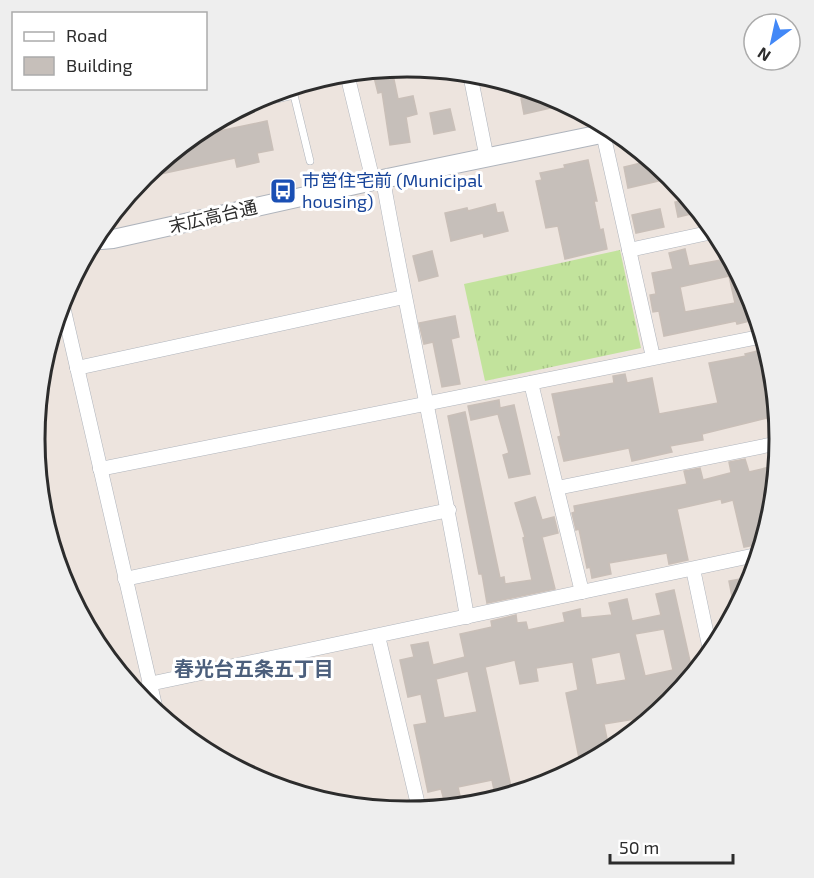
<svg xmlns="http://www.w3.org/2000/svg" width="814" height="878" viewBox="0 0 814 878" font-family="'Exo 2','Noto Sans JP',sans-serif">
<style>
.grass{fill:url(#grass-tufts)}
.building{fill:#c6bfba;stroke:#c9bfb8;stroke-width:1.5;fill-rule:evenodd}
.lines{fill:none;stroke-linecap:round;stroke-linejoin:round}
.lane-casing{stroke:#afb4bc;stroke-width:8}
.street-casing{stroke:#afb4bc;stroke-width:15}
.secondary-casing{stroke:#afb4bc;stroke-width:20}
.lane{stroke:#fff;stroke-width:7}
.street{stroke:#fff;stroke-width:14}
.secondary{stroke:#fff;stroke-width:18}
.labels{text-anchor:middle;stroke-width:6;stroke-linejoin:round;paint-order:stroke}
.transit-label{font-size:18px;fill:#164399;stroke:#fff;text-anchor:start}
.street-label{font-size:18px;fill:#2c2c2c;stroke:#fff}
.neighbourhood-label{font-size:20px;font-weight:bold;fill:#4c5f7c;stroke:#fff}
.rim{fill:none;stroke:#2c2c2c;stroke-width:3}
</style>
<defs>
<pattern id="grass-tufts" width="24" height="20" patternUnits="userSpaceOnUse" patternTransform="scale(1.5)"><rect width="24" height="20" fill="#c2e39c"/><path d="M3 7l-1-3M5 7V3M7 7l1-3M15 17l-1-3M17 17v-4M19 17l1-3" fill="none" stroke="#a7c387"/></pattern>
</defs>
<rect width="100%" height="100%" fill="#ede4de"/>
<polygon class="grass" points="620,250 641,348 485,381 464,284"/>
<g class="building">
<polygon points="392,70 398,99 413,96 417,114 406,117 410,142 390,145 382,92 378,93 373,73"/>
<polygon points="542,93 550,95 564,105 524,114 521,98"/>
<polygon points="450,109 455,130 434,134 430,113"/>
<polygon points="267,121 273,150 257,153 259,162 237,167 235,158 142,178 205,134"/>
<polygon points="588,160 597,201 594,201 600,230 603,229 607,249 565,259 558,226 546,228 536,181 542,180 540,173 565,168 564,165"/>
<polygon points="649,161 672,178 628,188 624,167"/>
<polygon points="686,200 695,213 678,217 675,202"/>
<polygon points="495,204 497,213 503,212 508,231 484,237 483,233 451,241 445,213 467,208 468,211"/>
<polygon points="660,209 664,227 636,233 632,215"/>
<path d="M 685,249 L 689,266 L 726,259 L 746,288 L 754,320 L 737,324 L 736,321 L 664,336 L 659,311 L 653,312 L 650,295 L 656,294 L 652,273 L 673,269 L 669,253 ZM 729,276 L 735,303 L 685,312 L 680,287 Z"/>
<polygon points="432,251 438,276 419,281 413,256"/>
<polygon points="455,316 459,337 451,339 460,384 442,387 433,342 424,344 419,323"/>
<polygon points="762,350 775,416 702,434 703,440 670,446 672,452 632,461 629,448 564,461 558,437 561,436 552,394 614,383 613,376 625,374 627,383 652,378 659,414 718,403 709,363 746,356 745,354"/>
<polygon points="499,400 500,408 514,405 530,474 509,478 503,455 509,453 498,414 471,420 468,406"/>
<polygon points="465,412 500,578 504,577 505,584 532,580 523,538 525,537 515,503 535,497 542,520 554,517 558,533 542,537 555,589 487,603 482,574 479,574 448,416"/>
<polygon points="745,459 749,472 774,466 759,544 744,547 733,500 722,503 721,499 677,509 688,560 669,564 667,553 609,563 611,574 592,578 590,567 587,568 579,529 576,530 572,513 575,512 574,506 687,484 684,471 700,468 703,480 730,473 731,472 729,462"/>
<polygon points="745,578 747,587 734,607 729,581"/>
<path d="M 674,590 L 692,670 L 670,703 L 636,725 L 635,719 L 604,724 L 608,744 L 580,763 L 566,693 L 578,690 L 573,662 L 536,668 L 538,681 L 520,684 L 515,660 L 485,667 L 511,787 L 494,790 L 492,780 L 458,787 L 460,796 L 444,800 L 441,789 L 428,792 L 414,725 L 427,723 L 421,694 L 408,697 L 400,660 L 414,657 L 411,645 L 428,642 L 433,665 L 465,657 L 460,634 L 492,627 L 491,621 L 516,615 L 517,623 L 526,622 L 528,630 L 565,622 L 563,613 L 580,609 L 581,618 L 612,615 L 609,603 L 627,599 L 632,621 L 661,615 L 656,594 ZM 664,629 L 673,670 L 645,676 L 635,634 ZM 620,652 L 626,680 L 596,685 L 591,658 ZM 468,671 L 477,712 L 444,718 L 436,679 Z"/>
</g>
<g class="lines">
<defs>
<polyline id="lane" points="250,105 294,95 310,161"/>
<g id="street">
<polyline points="348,78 373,181"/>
<polyline points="471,79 487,159"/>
<polyline points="603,133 653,357"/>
<path d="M 383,180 C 409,326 442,470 467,617"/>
<polyline points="629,250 708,233"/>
<polyline points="62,302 156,710"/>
<polyline points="77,368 404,297"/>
<polyline points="531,383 582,592"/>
<polyline points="100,469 759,337"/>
<polyline points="557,488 779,443"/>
<polyline points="693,569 709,645"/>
<polyline points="125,579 449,510"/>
<polyline points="378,636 419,809"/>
<polyline points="149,684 756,555"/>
</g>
<polyline id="secondary" points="101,240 113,239 373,181 606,133"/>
</defs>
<use href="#lane" class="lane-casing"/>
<use href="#street" class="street-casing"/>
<use href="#secondary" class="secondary-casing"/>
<use href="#lane" class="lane"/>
<use href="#street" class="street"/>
<use href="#secondary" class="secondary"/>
</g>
<defs>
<symbol id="bus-square" viewBox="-11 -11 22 22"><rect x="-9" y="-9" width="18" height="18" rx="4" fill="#1a4fb4" stroke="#fff"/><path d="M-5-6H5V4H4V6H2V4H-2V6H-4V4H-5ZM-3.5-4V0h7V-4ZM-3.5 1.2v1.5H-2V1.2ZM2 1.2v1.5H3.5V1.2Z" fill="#fff"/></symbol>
</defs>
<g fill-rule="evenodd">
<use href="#bus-square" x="268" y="176" width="30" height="30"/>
</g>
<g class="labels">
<g class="transit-label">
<text x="302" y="187">市営住宅前 (Municipal<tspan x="302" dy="21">housing)</tspan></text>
</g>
<g class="street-label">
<text transform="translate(213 217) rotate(-13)" y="6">末広高台通</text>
</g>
<g class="neighbourhood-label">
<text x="254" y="676">春光台五条五丁目</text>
</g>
</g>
<path d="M0 0H814V878H0ZM45 439a362 362 0 1 1 724 0a362 362 0 1 1-724 0Z" fill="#eee" fill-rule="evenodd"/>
<path class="rim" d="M45 439a362 362 0 1 1 724 0a362 362 0 1 1-724 0Z"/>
<rect x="12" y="12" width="195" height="78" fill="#ffffff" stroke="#ababab" stroke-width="1.5"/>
<rect x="24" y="32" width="30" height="9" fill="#ffffff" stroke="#ababab" stroke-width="1.5"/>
<text x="66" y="42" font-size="18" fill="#2c2c2c">Road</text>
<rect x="24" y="57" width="30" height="18" fill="#c6bfba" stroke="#ababab" stroke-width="1.5"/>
<text x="66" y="72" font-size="18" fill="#2c2c2c">Building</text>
<g transform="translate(772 42) rotate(213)"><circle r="28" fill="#ffffff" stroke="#ababab" stroke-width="1.5"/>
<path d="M0-4.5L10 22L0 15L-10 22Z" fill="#4288f7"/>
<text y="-9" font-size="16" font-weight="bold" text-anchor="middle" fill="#2c2c2c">N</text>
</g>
<path d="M610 854v9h123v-9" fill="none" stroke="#2c2c2c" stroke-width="3"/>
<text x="619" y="854" font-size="18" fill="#2c2c2c" stroke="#ffffff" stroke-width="4.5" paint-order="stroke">50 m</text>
</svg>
